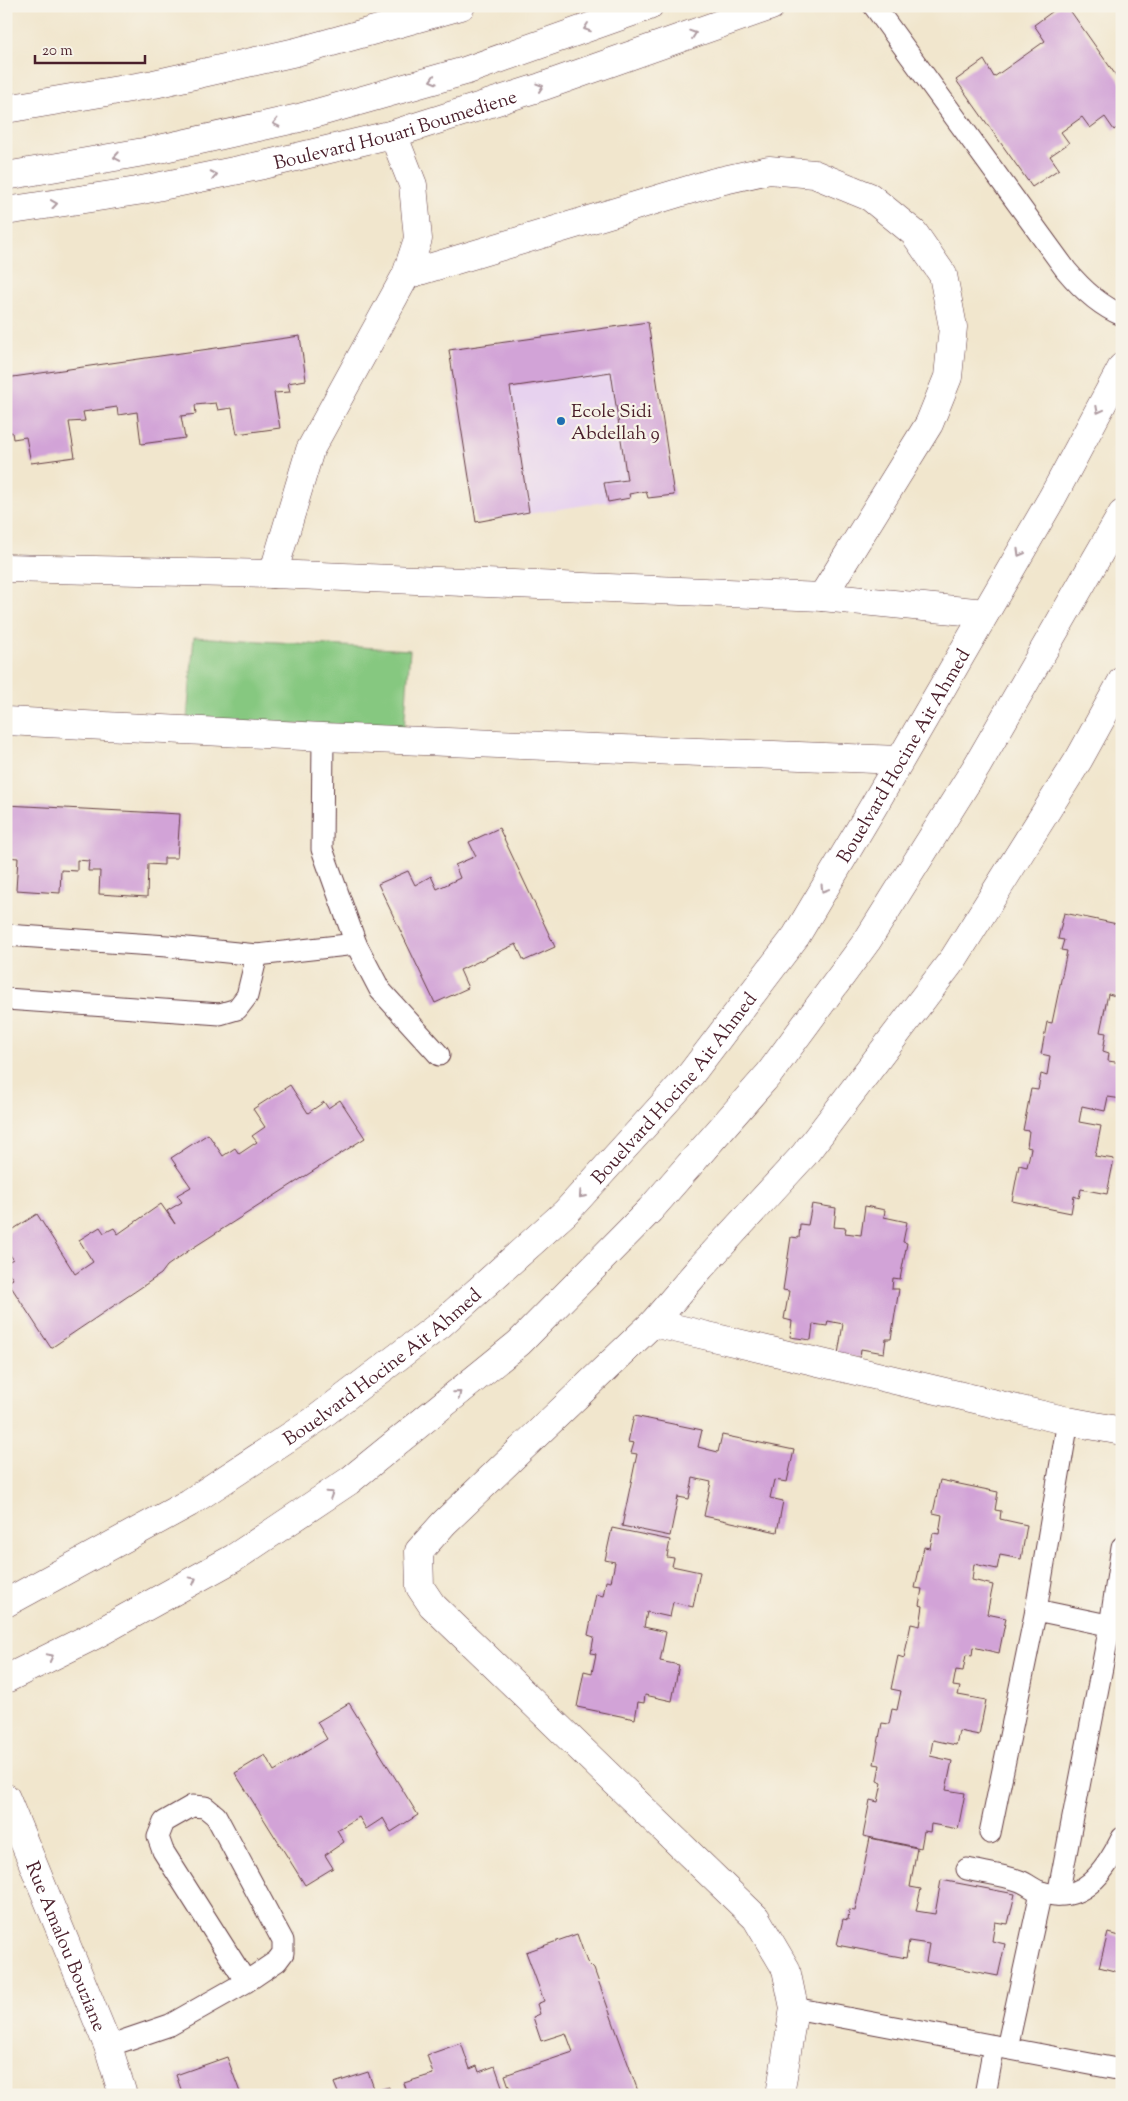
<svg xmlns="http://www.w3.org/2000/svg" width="1128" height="2101" viewBox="0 0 1128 2101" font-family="'Sorts Mill Goudy',serif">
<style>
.built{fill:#e7d2ef}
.green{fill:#86c880;stroke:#687456}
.building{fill:#d2a3d7}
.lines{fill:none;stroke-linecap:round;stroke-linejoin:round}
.lane-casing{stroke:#633d43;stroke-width:23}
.street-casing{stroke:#633d43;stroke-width:29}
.secondary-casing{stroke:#633d43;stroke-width:29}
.primary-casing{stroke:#633d43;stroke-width:29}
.lane{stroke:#fff;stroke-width:21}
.street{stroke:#fff;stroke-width:28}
.secondary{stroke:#fff;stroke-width:28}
.primary{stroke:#fff;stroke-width:28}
.oneway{stroke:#ae9aa0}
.poi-dot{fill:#1f6fb2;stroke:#f7f3e8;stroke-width:2}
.labels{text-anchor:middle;stroke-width:4.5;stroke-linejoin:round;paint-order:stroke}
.street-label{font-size:19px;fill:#4a1f2b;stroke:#f7f3e8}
.poi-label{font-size:19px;fill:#4a1f2b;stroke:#f7f3e8;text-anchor:start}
</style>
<rect width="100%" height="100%" fill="#f7f3e8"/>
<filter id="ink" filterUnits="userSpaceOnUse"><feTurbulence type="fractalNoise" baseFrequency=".02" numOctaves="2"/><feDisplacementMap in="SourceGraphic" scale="10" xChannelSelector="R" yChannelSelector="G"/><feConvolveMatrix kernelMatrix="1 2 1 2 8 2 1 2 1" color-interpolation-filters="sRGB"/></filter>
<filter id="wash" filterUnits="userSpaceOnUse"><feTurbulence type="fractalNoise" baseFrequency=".0096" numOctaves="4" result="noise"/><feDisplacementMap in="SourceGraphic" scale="20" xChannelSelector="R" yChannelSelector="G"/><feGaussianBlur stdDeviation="1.12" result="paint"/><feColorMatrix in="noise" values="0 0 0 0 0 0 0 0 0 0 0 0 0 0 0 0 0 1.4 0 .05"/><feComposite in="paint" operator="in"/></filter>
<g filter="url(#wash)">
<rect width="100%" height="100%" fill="#f1e6cd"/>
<polygon class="built" points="648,322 674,495 648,498 645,491 629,494 630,498 476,522 449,350"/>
<polygon class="green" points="194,637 410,650 404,730 187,719"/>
<g id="blocks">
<g class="building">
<polygon points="1060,6 1067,6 1122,84 1122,124 1114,130 1105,117 1090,128 1082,117 1061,132 1069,143 1050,156 1059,169 1032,187 956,80 984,60 994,77 1045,41 1034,25"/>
<polygon points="648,322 674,495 648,498 646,491 629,494 630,498 608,502 604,483 627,480 611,372 510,387 529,512 476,522 449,350"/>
<polygon points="300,336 306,380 288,383 290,392 274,393 280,428 237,434 232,408 218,410 216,403 195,405 196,414 181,416 185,438 141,444 137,412 118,415 117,407 83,412 85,421 69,422 75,457 31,463 26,437 13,439 12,432 6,433 6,378"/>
<polygon points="6,805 180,814 177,858 164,858 164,865 148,864 147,897 99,894 100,871 88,871 89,861 77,860 77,871 61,870 60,893 16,890 18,858 6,857"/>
<polygon points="499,828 555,947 524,961 516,944 460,970 468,988 435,1003 378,884 408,871 415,885 431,876 437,889 460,878 455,865 476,856 469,842"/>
<polygon points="1064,913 1122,925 1122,984 1120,997 1108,994 1100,1032 1106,1033 1103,1051 1109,1053 1108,1061 1122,1063 1122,1099 1108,1097 1105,1111 1082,1106 1079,1122 1101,1126 1095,1156 1114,1159 1107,1194 1081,1189 1079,1198 1074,1196 1071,1213 1012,1201 1019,1165 1027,1167 1031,1148 1027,1147 1029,1131 1023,1130 1031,1089 1038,1090 1041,1074 1047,1076 1050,1056 1041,1054 1047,1022 1052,1023 1067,951 1061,950 1064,940 1058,939"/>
<polygon points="290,1085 308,1113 324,1102 328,1108 340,1100 365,1138 191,1249 167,1266 161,1274 51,1348 8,1282 13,1279 6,1269 6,1263 13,1259 6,1249 6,1234 37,1214 75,1274 93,1262 79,1240 100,1227 104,1233 114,1228 118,1234 161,1204 175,1224 167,1211 182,1202 177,1195 191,1187 171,1158 208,1134 223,1156 235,1148 239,1154 257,1142 252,1136 265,1127 253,1109"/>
<polygon points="812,1204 836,1208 834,1227 846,1228 845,1233 861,1235 865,1206 885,1210 884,1217 907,1222 903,1242 907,1243 900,1279 893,1278 892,1289 899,1289 891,1339 886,1339 884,1353 861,1349 860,1358 838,1354 843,1324 828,1321 827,1326 813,1324 811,1340 790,1337 792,1321 784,1319 789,1291 783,1290 791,1237 799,1238 800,1224 808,1225"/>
<polygon points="634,1416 702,1430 698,1447 718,1452 722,1435 794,1450 787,1482 774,1480 770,1498 783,1501 777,1532 704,1516 711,1482 693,1478 689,1499 678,1497 670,1536 622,1526 637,1454 631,1453 634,1443 628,1442"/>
<polygon points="940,1480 998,1492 995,1510 1001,1511 1000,1519 1027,1525 1021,1559 1000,1555 997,1569 974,1564 972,1580 993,1585 987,1614 1006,1618 999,1653 973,1647 972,1656 966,1655 963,1671 956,1670 953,1686 960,1687 958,1695 986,1700 979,1735 959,1731 956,1745 933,1740 930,1756 952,1761 946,1790 965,1793 958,1829 931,1824 930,1832 924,1831 921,1848 863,1836 870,1800 878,1802 882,1783 877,1781 880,1765 874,1764 882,1723 889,1724 892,1709 897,1710 901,1691 891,1689 898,1656 904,1658 911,1624 920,1626 923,1606 919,1605 922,1589 915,1588 924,1547 930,1548 933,1533 939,1534 942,1515 933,1513"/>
<polygon points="612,1528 670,1540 667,1557 674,1558 672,1566 700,1572 693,1607 673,1602 670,1617 647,1612 644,1627 666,1632 660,1661 679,1665 672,1701 645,1695 644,1703 638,1702 635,1719 577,1707 584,1671 592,1673 596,1654 591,1653 594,1637 588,1635 596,1594 603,1596 606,1581 611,1582 615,1562 605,1560"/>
<polygon points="349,1703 418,1815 391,1832 383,1818 366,1829 359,1817 337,1830 344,1842 325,1855 333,1868 305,1885 235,1773 265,1755 274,1771 327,1739 317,1722"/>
<polygon points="870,1838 917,1848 910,1887 921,1889 916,1911 935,1914 941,1880 1015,1894 1008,1924 995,1922 992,1941 1005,1944 998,1976 926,1962 929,1944 909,1941 906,1958 837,1945 843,1919 848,1920 849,1910 855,1911"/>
<polygon points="1108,1933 1122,1937 1122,1973 1099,1967"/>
<polygon points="577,1934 587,1962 594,1969 639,2094 512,2095 505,2075 573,2052 566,2033 541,2041 533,2017 540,2014 537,2004 544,2001 526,1952"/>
<polygon points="461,2043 470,2069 477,2066 479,2072 495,2066 505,2095 408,2095 404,2083 433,2074 427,2055"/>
<polygon points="227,2057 241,2095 183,2095 176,2075"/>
<polygon points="368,2072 375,2091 389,2087 391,2095 339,2095 334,2083"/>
</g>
</g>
</g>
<g filter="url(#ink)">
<use href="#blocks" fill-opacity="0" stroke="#633d43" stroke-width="1"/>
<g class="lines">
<defs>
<g id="lane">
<path d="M 874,6 L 1066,270 C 1081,288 1100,306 1122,315"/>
<polyline points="323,737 322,849 356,944 380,990 439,1055"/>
<polyline points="6,935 167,946 257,955 356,944"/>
<polyline points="6,999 220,1014 237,1009 247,996 257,955"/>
<polyline points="1036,1610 1122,1628"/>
<polyline points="990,1833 1036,1610 1068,1421"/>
<path d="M 967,1869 C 984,1873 1004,1875 1020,1881 C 1028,1884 1034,1890 1041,1892 C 1083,1906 1106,1870 1122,1838"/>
<polyline points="1058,1895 1110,1626 1122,1547"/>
<polyline points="794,2008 1122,2070"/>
<polyline points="108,2046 170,2025 246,1982 277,1961 283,1953 283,1941 216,1816 205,1807 192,1806 164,1822 158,1837 163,1851 246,1982"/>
<polyline points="1007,2048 1041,1892"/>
<polyline points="985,2095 994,2046"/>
</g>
<g id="street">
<polyline points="6,109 154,84 296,52 461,6"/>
<polyline points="406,275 715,182 769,170 814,174 870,197 914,233 943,275 953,327 948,377 929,424 822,597"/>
<polyline points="6,568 273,574 822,597 985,613"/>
<polyline points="273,574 310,450 406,275 418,239 413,185 393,134"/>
<polyline points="6,721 323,737 899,760"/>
<polyline points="653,1323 1068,1421 1122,1431"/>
<polyline points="780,2095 794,2008 786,1969 756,1918 432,1605 420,1587 419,1551 444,1523 653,1323 701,1267 804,1155 954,958 1079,759 1122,681"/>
</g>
<g id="secondary">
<path id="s1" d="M 6,1798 L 108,2046 L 123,2095"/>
</g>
<g id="primary">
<polyline points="6,176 155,150 299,118 465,71 649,6"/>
<path id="s2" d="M 6,211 L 137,191 L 263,165 L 393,134 L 541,87 L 771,6"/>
<path id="s3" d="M 6,1603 L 189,1503 L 315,1420 L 441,1324 L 566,1212 L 691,1074 L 796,936 L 873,807 L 1052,498 L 1122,367"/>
<polyline points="6,1679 93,1636 234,1558 349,1481 519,1343 650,1210 769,1074 867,941 977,766 1122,514"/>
</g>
</defs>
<use href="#lane" class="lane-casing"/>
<use href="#street" class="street-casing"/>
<use href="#secondary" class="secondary-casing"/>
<use href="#primary" class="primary-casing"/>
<use href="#lane" class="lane"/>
<use href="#street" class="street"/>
<use href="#secondary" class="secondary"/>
<use href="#primary" class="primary"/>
</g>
<defs><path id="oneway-chevron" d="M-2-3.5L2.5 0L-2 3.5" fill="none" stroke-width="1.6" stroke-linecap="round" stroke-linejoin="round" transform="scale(1.25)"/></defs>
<g class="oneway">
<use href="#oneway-chevron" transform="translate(587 28) rotate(161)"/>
<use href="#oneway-chevron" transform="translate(693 34) rotate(-19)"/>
<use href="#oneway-chevron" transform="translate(433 80) rotate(164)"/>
<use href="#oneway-chevron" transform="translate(540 87) rotate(-18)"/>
<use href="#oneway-chevron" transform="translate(276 123) rotate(167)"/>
<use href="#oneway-chevron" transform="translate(117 157) rotate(170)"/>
<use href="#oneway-chevron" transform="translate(214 175) rotate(-12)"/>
<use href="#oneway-chevron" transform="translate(54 204) rotate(-8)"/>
<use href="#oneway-chevron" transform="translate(1099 410) rotate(118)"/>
<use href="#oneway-chevron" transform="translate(1020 553) rotate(120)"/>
<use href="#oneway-chevron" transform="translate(824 889) rotate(121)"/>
<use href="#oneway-chevron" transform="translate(582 1195) rotate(132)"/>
<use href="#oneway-chevron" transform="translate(458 1394) rotate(-40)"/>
<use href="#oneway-chevron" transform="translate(330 1494) rotate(-33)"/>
<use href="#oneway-chevron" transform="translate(193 1580) rotate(-29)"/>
<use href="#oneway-chevron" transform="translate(50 1657) rotate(-27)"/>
</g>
</g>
<circle class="poi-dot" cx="561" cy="421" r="5"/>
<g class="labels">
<g class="street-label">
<text dy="7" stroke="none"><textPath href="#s2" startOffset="398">Boulevard Houari Boumediene</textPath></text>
<text dy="7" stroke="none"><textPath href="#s3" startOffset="1255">Bouelvard Hocine Ait Ahmed</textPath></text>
<text dy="7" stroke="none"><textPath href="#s3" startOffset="850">Bouelvard Hocine Ait Ahmed</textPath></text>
<text dy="7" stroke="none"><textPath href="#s3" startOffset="445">Bouelvard Hocine Ait Ahmed</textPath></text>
<text dy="7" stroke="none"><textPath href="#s1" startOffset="160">Rue Amalou Bouziane</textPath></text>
</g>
<g class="poi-label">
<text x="571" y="417">Ecole Sidi<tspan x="571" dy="22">Abdellah 9</tspan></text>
</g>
</g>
<rect width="1128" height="2101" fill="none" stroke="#f7f3e8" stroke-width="25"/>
<path d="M35 55v8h110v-8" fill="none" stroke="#4a1f2b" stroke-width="2.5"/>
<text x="42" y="55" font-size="15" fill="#4a1f2b" stroke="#f7f3e8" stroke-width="4" paint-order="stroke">20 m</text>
</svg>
